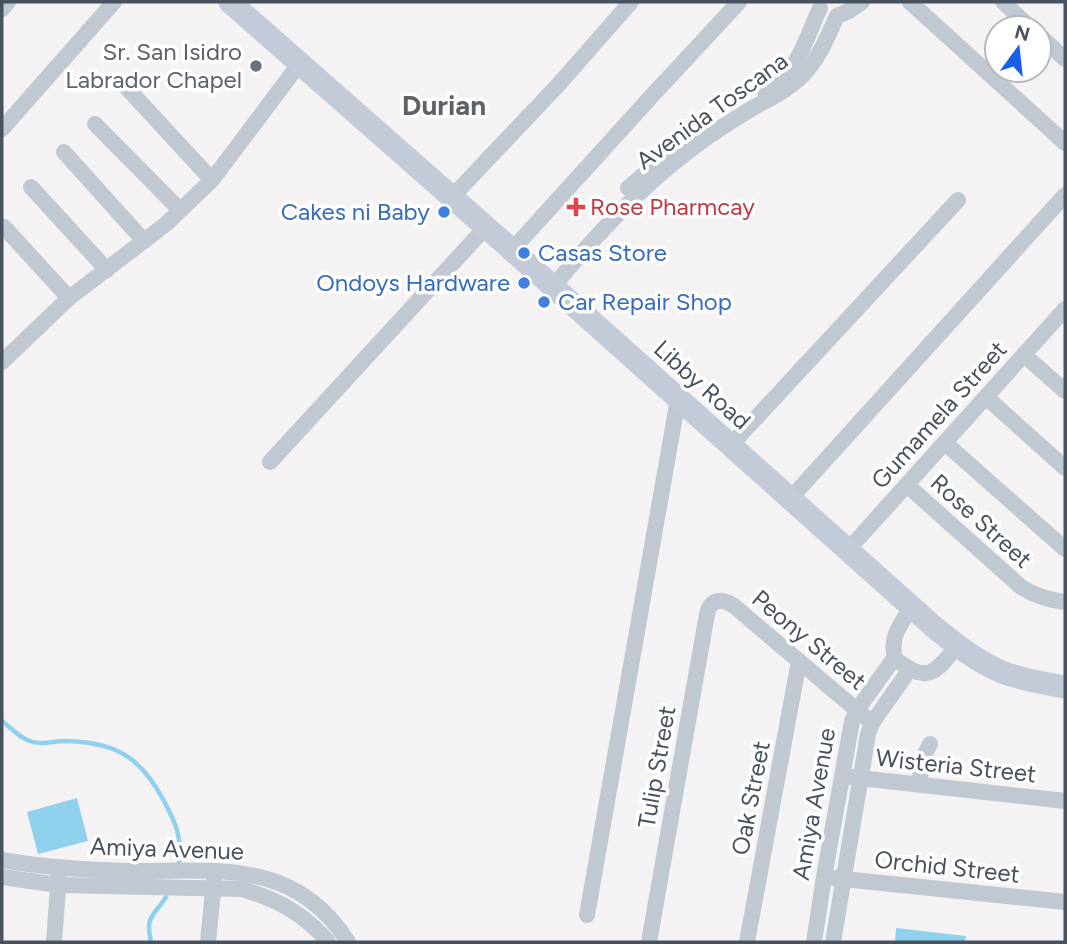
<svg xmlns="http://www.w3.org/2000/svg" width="1067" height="944" viewBox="0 0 1067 944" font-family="Figtree,sans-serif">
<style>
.water{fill:#8fd1ed}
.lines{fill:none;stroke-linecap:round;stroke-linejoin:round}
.stream{stroke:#8fd1ed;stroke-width:4.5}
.minor{stroke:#c0c8d1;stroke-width:16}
.secondary{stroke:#c3cbd8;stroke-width:23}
.worship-dot{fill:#6b7280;stroke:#fff;stroke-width:2.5}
.health-dot{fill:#e0444e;stroke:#fff;stroke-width:2.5}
.shop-dot{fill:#3f7fe0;stroke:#fff;stroke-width:2.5}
.labels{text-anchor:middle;stroke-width:7;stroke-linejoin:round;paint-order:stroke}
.worship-label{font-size:24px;fill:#5b616d;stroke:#fff;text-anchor:end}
.street-label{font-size:24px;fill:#495360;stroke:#fff}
.health-label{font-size:24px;fill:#be3a42;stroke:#fff;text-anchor:start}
.shop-label{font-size:24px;fill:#366cbe;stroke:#fff;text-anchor:end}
.quarter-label{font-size:28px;font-weight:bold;fill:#5e6167;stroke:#fff}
</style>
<rect width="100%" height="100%" fill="#f4f2f2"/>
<g class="water">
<polygon points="77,798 88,841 38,854 27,812"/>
<polygon points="896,928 966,936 965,942 895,942"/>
</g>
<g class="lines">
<g class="stream">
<path d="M 2,721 C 10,727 18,736 27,740 C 40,746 52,741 65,741 C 115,742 140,756 164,801 C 176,824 182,836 179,862"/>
<path d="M 151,942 C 145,916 153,917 166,897"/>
</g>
<g class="minor">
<polyline points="910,2 1065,143"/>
<polyline points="1003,2 1031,28"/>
<polyline points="2,9 8,2"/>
<polyline points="1039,35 1065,59"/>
<polyline points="127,88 212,180"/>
<path d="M 765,92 C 801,67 803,45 820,8"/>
<polyline points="95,124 180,210"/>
<polyline points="2,129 114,2"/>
<polyline points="64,152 144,241"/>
<polyline points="31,187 107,270"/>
<polyline points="628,188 670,153"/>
<polyline points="452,197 559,84 631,2"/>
<polyline points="4,227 69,298"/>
<polyline points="512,250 649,99 739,2"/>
<path d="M 553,287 C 594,237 638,189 690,150 C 709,135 731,121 753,108 C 773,97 794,87 809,68 C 821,53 829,34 837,16 L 849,11 L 862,2"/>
<polyline points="1024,355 1065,391"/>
<polyline points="2,362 69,298 166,224 212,180 300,63"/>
<polyline points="986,397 1065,468"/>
<polyline points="945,443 1065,549"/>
<polyline points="730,446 958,200"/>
<polyline points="270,462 486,227"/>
<path d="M 907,485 L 1021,587 C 1035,596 1049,600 1065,602"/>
<polyline points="790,499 1065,195"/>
<polyline points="847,551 1065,309"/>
<path d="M 901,663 C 929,685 939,668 957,646"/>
<polyline points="851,777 1065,801"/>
<polyline points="919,784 923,758 930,744"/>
<path d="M 2,860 C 43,867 83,870 125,871 C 211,872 294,856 348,942"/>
<path d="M 2,877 L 59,885 L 241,889 C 276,898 305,914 328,942"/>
<polyline points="834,878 1065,902"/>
<polyline points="587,915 678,399"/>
<polyline points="54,942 59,875"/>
<polyline points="208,942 214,880"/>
<path d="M 649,942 L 707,614 C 711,598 722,598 734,606 L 872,723"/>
<polyline points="747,942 799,661"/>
<path d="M 814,942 L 824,877 L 852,721 L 857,710 L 895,657 C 889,638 901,623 911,608"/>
<polyline points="833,942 868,734 872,723 910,669"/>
</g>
<path class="secondary" d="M 230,2 L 512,250 L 934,627 C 955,644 976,661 1002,672 C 1022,680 1044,683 1065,687"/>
</g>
<circle class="worship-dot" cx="256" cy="66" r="7"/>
<path class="health-dot" d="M572.5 196.5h7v7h7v7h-7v7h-7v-7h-7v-7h7z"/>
<g class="shop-dot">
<circle cx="444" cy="212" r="7"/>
<circle cx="524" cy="253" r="7"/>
<circle cx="524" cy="283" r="7"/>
<circle cx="544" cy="302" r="7"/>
</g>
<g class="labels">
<g class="worship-label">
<text x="242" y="60">Sr. San Isidro<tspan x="242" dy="28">Labrador Chapel</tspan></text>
</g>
<g class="street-label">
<text transform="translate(712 111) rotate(-36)" y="8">Avenida Toscana</text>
<text transform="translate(702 385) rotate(42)" y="8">Libby Road</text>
<text transform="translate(939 415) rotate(-48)" y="8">Gumamela Street</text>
<text transform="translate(981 521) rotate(42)" y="8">Rose Street</text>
<text transform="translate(809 640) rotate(40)" y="8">Peony Street</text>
<text transform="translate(956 766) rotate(6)" y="8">Wisteria Street</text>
<text transform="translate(657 767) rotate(-80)" y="8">Tulip Street</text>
<text transform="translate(751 798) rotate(-79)" y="8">Oak Street</text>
<text transform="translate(814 804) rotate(-80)" y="8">Amiya Avenue</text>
<text transform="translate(167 849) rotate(2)" y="8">Amiya Avenue</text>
<text transform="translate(947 867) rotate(6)" y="8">Orchid Street</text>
</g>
<g class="health-label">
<text x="590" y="215">Rose Pharmcay</text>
</g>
<g class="shop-label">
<text x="430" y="220">Cakes ni Baby</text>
<text x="538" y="261" text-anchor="start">Casas Store</text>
<text x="510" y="291">Ondoys Hardware</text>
<text x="558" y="310" text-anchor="start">Car Repair Shop</text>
</g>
<g class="quarter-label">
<text x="444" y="115">Durian</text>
</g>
</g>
<rect width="1067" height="944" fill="none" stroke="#495360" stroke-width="7"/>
<g transform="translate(1018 49) rotate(15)"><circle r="33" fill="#ffffff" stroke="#b6babf" stroke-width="2"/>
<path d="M0-5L12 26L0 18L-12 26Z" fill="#195fe7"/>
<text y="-10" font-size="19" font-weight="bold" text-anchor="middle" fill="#495360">N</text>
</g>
</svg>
